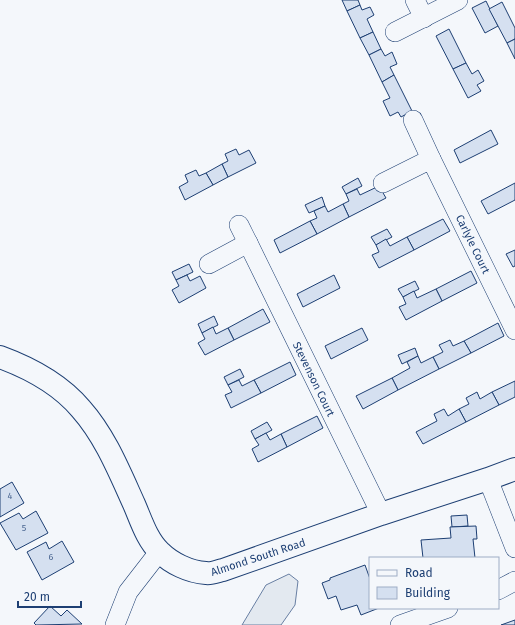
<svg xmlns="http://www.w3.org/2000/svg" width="515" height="625" viewBox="0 0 515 625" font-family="'Fira Sans',sans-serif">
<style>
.green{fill:#e3e9f0;stroke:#687fa3}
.building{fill:#d5e0f0;stroke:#1d3f73}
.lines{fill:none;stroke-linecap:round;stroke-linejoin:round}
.street-casing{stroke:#1d3f73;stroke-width:20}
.secondary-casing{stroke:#1d3f73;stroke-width:24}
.street{stroke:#f4f7fb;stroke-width:19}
.secondary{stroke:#f4f7fb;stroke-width:22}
.labels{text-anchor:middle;stroke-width:3;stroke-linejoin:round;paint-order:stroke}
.number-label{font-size:9px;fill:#4b6792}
.street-label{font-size:11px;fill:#1d3f73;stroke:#f4f7fb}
</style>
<rect width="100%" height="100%" fill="#f4f7fb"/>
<polygon class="green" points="289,574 298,581 295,605 281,625 242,625 266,585"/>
<g class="building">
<polygon points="342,0 358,0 360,5 347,11"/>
<polygon points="486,1 498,26 485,33 472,8"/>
<polygon points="502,2 515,28 515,39 507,43 489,9"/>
<polygon points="360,5 362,10 370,7 374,15 367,19 373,32 360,38 347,11"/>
<polygon points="449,29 466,63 453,69 436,36"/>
<polygon points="373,32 381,49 369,55 360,38"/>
<polygon points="515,39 515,59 507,43"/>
<polygon points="381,49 385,56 392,52 397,64 390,67 394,75 382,82 369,55"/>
<polygon points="466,63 472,74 478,70 484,81 477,85 481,91 468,98 453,69"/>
<polygon points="394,75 412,111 401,117 398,112 390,116 383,101 390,98 382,82"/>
<polygon points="491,130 498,144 460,163 454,150"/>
<polygon points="236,149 239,155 249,150 256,163 228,177 222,164 228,161 225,154"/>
<polygon points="222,164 228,177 213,185 206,173"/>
<polygon points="196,170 199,176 206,173 213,185 185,200 179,187 188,182 185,175"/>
<polygon points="358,178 362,186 346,194 342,187"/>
<polygon points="515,183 515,200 488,214 481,201"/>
<polygon points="379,186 386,198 349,217 343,204 349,201 346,194 357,189 360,195"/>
<polygon points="322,197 325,206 309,213 305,205"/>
<polygon points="343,204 349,217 317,234 310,221 317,218 314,211 325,206 328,212"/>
<polygon points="443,219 450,231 414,250 407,237"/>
<polygon points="310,221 317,234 280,253 274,240"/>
<polygon points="387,229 392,237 376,245 371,237"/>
<polygon points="407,237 414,250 379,268 372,255 379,252 376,245 386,239 390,246"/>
<polygon points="515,250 515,266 513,267 506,254"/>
<polygon points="189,264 193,272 176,280 172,272"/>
<polygon points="471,271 477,283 442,301 436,289"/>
<polygon points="187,275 190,281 200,276 206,288 179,303 172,290 179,286 176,280"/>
<polygon points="334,275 340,288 303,307 297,294"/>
<polygon points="415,281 419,289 403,297 398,289"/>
<polygon points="436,289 442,301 406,320 399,307 406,304 403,297 414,291 417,298"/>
<polygon points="263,309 270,322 234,340 228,328"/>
<polygon points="214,316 218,325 202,333 198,324"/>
<polygon points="498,323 504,336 471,353 464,341"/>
<polygon points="213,327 216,334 228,328 234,340 205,355 198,343 205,339 202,333"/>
<polygon points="362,328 368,340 331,359 325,346"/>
<polygon points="450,340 453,346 464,341 471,353 439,369 433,357 443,352 439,345"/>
<polygon points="415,348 418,356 402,364 398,355"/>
<polygon points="418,356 421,363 433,357 439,369 398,390 392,378 410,368 407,362"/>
<polygon points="290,362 296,375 261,393 254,380"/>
<polygon points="240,369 244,377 228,385 224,377"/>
<polygon points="392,378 398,390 363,409 356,396"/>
<polygon points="239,380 242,386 254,380 261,393 231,408 225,395 232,392 228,385"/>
<polygon points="515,381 515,397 499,405 492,392"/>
<polygon points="477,392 480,399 492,392 499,405 466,422 459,409 469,404 466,398"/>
<polygon points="444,409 448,416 459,409 466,422 423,444 416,432 437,421 434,414"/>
<polygon points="317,416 323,428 287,447 281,434"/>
<polygon points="267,422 272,430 255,439 251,431"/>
<polygon points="266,433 270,440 281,434 287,447 258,462 252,449 259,445 255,439"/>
<polygon points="12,482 24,503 0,517 0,489"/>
<polygon points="36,511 48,533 16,550 0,523 19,513 23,519"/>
<polygon points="467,515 468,526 452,527 451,516"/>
<polygon points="476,526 477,539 473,539 475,558 423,558 421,540 451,538 450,527"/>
<polygon points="62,541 74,562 42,580 27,552 46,542 49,549"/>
<polygon points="365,565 370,579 370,608 379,608 361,615 357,605 341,610 336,596 328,599 322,583 330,580 330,578"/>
<polygon points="50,606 61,616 67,610 82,624 36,625 34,623"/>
<polygon points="515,620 515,625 501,625"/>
</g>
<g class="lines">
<defs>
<g id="street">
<polyline points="415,0 424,18"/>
<polyline points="395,32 458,0"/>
<polyline points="413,120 431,159"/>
<polyline points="383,183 431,159 515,330"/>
<polyline points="239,225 248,243"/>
<polyline points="209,264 248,243 381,514"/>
<polyline points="488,479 515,548"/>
<polyline points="498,590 515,581"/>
<polyline points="115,625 128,592 159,552"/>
<polyline points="400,625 448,608"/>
</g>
<path id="secondary" d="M 0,357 C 30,368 60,384 81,409 C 105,436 119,471 134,504 C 141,520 147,540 160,552 C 171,563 189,572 206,573 C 211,574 218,571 223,570 L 381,514 L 488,479 L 515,469"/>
</defs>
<use href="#street" class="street-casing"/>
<use href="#secondary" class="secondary-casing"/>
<use href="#street" class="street"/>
<use href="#secondary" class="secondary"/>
</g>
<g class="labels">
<g class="number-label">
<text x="10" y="499">4</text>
<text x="24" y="531">5</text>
<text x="51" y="560">6</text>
</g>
<g class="street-label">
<text transform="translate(473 244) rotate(64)" y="4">Carlyle Court</text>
<text transform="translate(314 379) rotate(64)" y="4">Stevenson Court</text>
<text transform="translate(258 557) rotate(-18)" y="4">Almond South Road</text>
</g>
</g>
<rect x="369" y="557" width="130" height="52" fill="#f4f7fb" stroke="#9eadc5"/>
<rect x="377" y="570" width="20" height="6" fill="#f4f7fb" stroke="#9eadc5"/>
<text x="405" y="577" font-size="12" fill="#1d3f73">Road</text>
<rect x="377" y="587" width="20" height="12" fill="#d5e0f0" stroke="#9eadc5"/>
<text x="405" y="597" font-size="12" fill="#1d3f73">Building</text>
<path d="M18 601v6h63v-6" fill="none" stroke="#1d3f73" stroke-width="2"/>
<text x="24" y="601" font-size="12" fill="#1d3f73" stroke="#f4f7fb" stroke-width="3" paint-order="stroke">20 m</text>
</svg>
